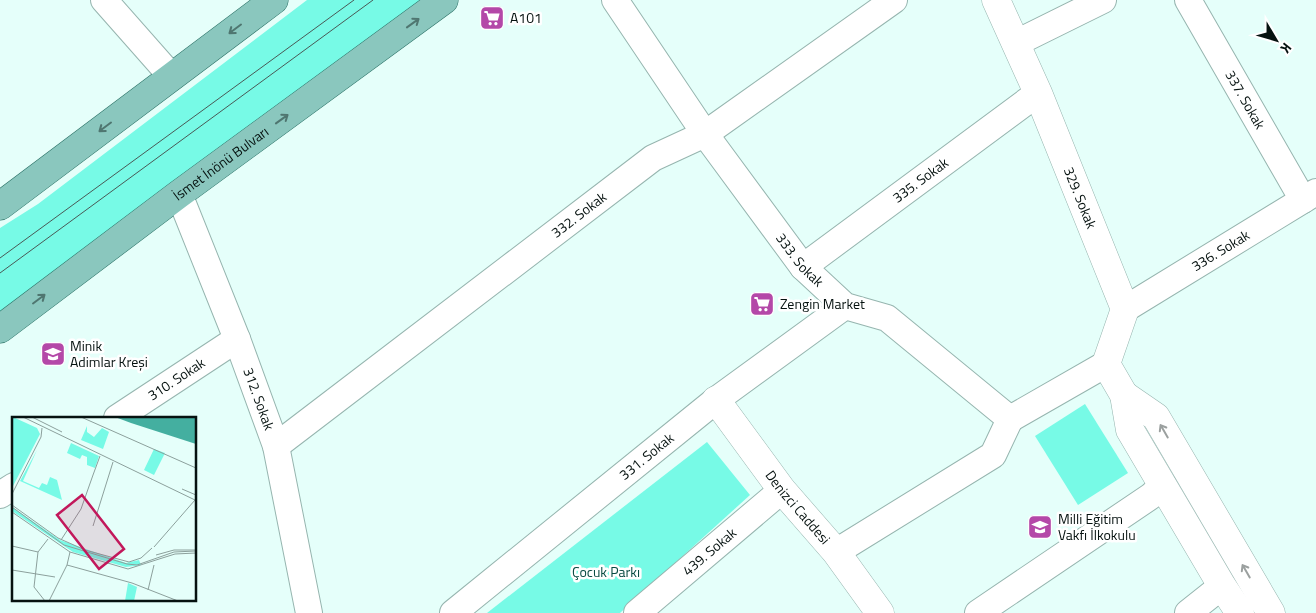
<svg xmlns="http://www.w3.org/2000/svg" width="1316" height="613" viewBox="0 0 1316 613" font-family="'Titillium Web',sans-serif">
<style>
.green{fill:#77fae6}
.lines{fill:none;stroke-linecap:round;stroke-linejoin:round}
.minor-casing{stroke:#96b5af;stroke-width:28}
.tertiary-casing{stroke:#96b5af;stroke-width:29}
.primary-casing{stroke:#296f64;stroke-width:29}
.minor{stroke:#fff;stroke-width:26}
.tertiary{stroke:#fff;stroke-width:28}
.primary{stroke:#8ac7be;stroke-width:28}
.tram{stroke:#495956;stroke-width:1}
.oneway{stroke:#4f7670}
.oneway2{stroke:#9ba09f}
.labels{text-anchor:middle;stroke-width:5;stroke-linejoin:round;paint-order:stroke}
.poi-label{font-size:14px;fill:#061210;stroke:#fff;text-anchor:start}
.street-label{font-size:14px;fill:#061210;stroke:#fff}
.park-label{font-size:14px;fill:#074941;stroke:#fff}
.inset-road{fill:none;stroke:#8ca09c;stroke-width:1}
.view{fill:#c2185b;fill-opacity:0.15;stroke:#c2185b;stroke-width:2.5}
.inset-edge{fill:none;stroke:#061210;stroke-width:2.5}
</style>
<rect width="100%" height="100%" fill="#e5fffa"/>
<g class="green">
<polygon points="307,0 433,0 0,315 0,228 38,204"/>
<polygon points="1085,404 1128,473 1078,505 1035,436"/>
<polygon points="707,442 750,495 620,613 487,613"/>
</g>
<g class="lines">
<defs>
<g id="minor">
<polyline points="104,0 172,77"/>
<path id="s1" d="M 615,0 L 705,134 L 803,267 L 845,306 L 887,318 L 1010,419 L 1106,364"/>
<path id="s2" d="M 1188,0 L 1303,200"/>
<polyline points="1016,43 1103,0"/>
<path id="s3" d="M 179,194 L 237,339 L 276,446 L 309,613"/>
<path id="s4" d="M 803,267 L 1038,93"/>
<path id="s5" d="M 1125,309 L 1316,192"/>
<path id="s6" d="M 117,418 L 237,339"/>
<path id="s7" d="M 276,446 L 653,158 L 705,134 L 894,0"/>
<polyline points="0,495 14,486"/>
<polyline points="836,552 993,455 1010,419"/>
<path id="s8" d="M 453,613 L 716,400 L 845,306"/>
<path id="s9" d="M 637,613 L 782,490"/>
<polyline points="978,613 1151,496 1163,485"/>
<polyline points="1188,613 1222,586"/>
</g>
<g id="tertiary">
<path id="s10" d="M 996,0 L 1038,93 L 1125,309 L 1106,364 L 1124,395 L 1130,430 L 1222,586 L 1240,613"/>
<polyline points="1124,395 1156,417 1271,613"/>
<path id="s11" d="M 716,400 L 782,490 L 836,552 L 880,613"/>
</g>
<g id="primary">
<polyline points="0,206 274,0"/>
<path id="s12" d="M 0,329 L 179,194 L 444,0"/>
</g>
</defs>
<use href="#minor" class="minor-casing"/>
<use href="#tertiary" class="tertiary-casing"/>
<use href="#primary" class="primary-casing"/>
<use href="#minor" class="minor"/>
<use href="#tertiary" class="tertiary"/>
<use href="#primary" class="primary"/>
<g class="tram">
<polyline points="0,258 354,0"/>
<polyline points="0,273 373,0"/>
</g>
</g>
<defs><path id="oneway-shaft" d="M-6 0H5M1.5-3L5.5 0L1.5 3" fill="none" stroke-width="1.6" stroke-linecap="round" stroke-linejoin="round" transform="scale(1.25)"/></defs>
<g class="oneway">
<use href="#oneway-shaft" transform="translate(413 23) rotate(-36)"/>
<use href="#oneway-shaft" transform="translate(235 29) rotate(143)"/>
<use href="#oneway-shaft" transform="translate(282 119) rotate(-36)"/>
<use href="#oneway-shaft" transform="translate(105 127) rotate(143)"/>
<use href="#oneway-shaft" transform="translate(39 299) rotate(-37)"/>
</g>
<g class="oneway2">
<use href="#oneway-shaft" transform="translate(1164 431) rotate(-120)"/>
<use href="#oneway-shaft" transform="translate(1246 571) rotate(-120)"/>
</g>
<defs>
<symbol id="supermarket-square" viewBox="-11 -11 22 22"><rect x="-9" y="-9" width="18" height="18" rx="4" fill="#b448a8" stroke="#fff"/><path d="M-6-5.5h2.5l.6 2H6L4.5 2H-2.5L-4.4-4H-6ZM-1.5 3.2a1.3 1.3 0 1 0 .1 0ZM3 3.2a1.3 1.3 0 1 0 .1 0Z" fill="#fff"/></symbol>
<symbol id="school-square" viewBox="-11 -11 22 22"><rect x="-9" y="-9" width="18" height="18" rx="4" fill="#b448a8" stroke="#fff"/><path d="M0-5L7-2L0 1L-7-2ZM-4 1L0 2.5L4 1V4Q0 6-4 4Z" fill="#fff"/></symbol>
</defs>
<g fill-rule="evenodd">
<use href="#supermarket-square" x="478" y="4" width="28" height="28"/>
<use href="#supermarket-square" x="748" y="290" width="28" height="28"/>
<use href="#school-square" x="39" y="340" width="28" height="28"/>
<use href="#school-square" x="1026" y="513" width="28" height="28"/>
</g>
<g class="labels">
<g class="poi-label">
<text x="510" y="23">A101</text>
<text x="780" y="309">Zengin Market</text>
<text x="70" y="351">Minik<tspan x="70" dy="16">Adimlar Kreşi</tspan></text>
<text x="1058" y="524">Milli Eğitim<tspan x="1058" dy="16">Vakfı İlkokulu</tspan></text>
</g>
<g class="street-label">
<text dy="5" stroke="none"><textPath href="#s2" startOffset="115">337. Sokak</textPath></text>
<text dy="5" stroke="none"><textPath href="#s12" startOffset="276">İsmet İnönü Bulvarı</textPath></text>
<text dy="5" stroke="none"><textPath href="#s4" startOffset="146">335. Sokak</textPath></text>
<text dy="5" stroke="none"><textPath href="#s10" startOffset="215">329. Sokak</textPath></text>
<text dy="5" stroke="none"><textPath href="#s7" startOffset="381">332. Sokak</textPath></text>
<text dy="5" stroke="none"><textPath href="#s5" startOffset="112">336. Sokak</textPath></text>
<text dy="5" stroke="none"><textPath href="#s1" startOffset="319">333. Sokak</textPath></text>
<text dy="5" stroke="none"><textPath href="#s6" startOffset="71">310. Sokak</textPath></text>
<text dy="5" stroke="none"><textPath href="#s3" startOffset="220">312. Sokak</textPath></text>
<text dy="5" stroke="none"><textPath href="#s8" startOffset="249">331. Sokak</textPath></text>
<text dy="5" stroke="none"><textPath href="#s11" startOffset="135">Denizci Caddesi</textPath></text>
<text dy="5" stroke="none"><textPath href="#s9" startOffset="95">439. Sokak</textPath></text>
</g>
<g class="park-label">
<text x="606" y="577">Çocuk Parkı</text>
</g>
</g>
<g transform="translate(12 417)">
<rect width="184" height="184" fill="#e5fffa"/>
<path d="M 1,0 L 25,11 L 28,17 L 0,71 ZM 75,9 L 75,15 L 82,20 L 90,11 L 97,15 L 91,32 L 69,23 ZM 59,26 L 87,39 L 83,51 L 75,48 L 75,40 L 70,38 L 68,42 L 55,36 ZM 142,32 L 153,36 L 142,58 L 132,53 ZM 25,33 L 11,64 L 27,71 L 30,66 L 35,68 L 38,60 L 45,63 L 50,83 L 8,64 ZM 0,90 L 48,123 L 114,146 L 127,143 L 129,148 L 114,150 L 61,135 L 0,94 ZM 116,166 L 125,170 L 122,184 L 113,184 Z" fill="#77fae6"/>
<path d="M 103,0 L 184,0 L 184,27 L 119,6 Z" fill="#44afa0"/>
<path class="inset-road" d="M 11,0 L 183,83M 20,0 L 50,15M 69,0 L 184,51M 81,58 L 88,39M 170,72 L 184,78M 0,77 L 29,20 L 30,11M 0,88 L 46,121 L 73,133 L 117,145 L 129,141 L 140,131M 0,90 L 52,128 L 115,147 L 125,148 L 162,135 L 184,134M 0,95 L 58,135 L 116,152 L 144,143M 81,109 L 101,45M 49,123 L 69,92 L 81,58M 0,129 L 26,135 L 36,122M 142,130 L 183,83M 26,135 L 22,170 L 33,184M 144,138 L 162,133 L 184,133M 144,143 L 163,137 L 184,136M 55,148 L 120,166 L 166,184M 0,153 L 43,160M 136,173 L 142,148M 37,184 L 55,148 L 58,135"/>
<path class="view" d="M 70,78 L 112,132 L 87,152 L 45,98 Z"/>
<rect width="184" height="184" class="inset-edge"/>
</g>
<g transform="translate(1276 40) rotate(128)" stroke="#ffffff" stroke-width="4" paint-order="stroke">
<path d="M0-4L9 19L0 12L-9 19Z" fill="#061210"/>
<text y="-8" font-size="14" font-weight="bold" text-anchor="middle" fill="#061210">K</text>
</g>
</svg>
